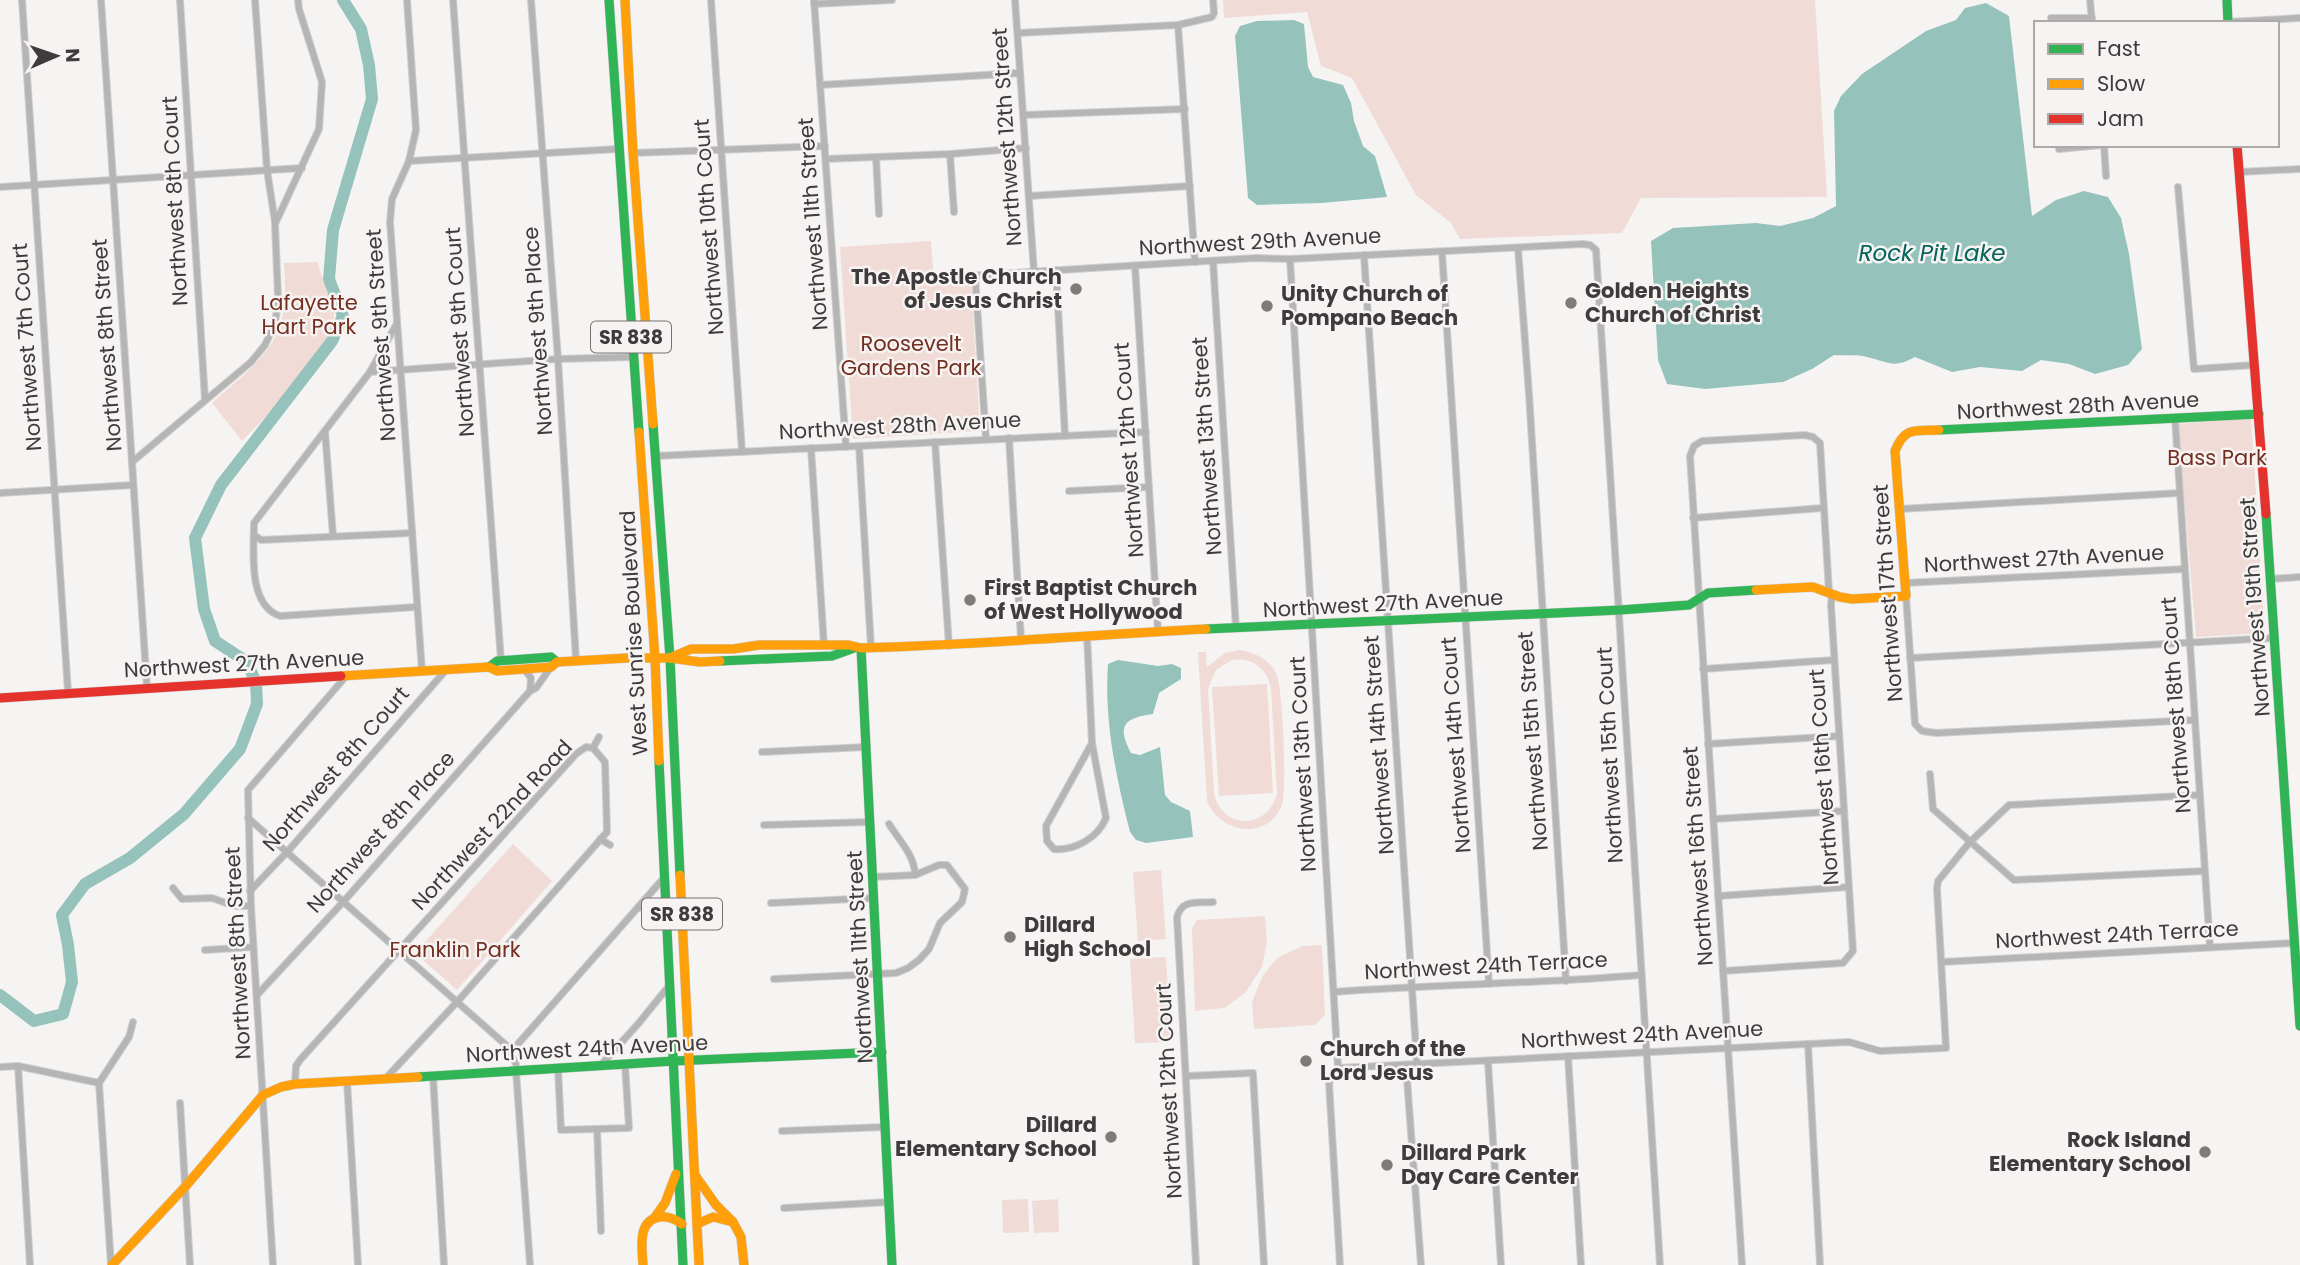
<svg xmlns="http://www.w3.org/2000/svg" width="2300" height="1265" viewBox="0 0 2300 1265" font-family="Poppins,sans-serif">
<style>
.green{fill:#f0dbd6;fill-rule:evenodd}
.water{fill:#95c3bc}
.lines{fill:none;stroke-linecap:round;stroke-linejoin:round}
.river{stroke:#95c3bc;stroke-width:12}
.street-casing{stroke:#d0cfcf;stroke-width:8}
.fast-casing{stroke:#d0cfcf;stroke-width:10}
.slow-casing{stroke:#d0cfcf;stroke-width:10}
.jam-casing{stroke:#d0cfcf;stroke-width:10}
.street{stroke:#b5b5b5;stroke-width:6}
.fast{stroke:#30b455;stroke-width:9}
.slow{stroke:#ff9f0a;stroke-width:9}
.jam{stroke:#e5322d;stroke-width:9}
.poi-dot{fill:#7e7c7b;stroke:#f7f3f2;stroke-width:2.5}
.labels{text-anchor:middle;stroke-width:5;stroke-linejoin:round;paint-order:stroke}
.shield{fill:#f7f3f2;stroke:#757272;stroke-width:2}
.shield-label{font-size:19px;font-weight:bold;fill:#3d3b3b}
.street-label{font-size:21px;fill:#3d3b3b;stroke:#f7f3f2}
.poi-label{font-size:21px;font-weight:bold;fill:#3d3b3b;stroke:#f7f3f2;text-anchor:start}
.park-label{font-size:21px;fill:#732f20;stroke:#f7f3f2}
.water-label{font-size:23px;font-style:italic;fill:#03655c;stroke:#f7f3f2}
</style>
<rect width="100%" height="100%" fill="#f6f4f3"/>
<g class="green">
<polygon points="1223,0 1815,0 1827,197 1641,198 1622,233 1460,239 1451,223 1416,195 1352,78 1321,66 1307,12 1224,18"/>
<polygon points="931,241 934,282 971,279 980,431 853,439 840,247"/>
<path d="M 318,262 C 320,279 331,291 334,308 C 339,344 267,416 242,441 L 212,403 C 267,353 290,344 284,263 Z"/>
<polygon points="2251,418 2265,633 2196,637 2178,424"/>
<path d="M 1239,650 C 1255,652 1271,660 1277,676 C 1283,690 1287,792 1282,805 C 1268,841 1220,834 1207,801 L 1198,652 L 1206,652 L 1207,667 L 1225,653 ZM 1232,660 C 1253,657 1268,669 1271,689 L 1277,794 C 1267,830 1222,830 1214,793 L 1208,689 L 1216,670 Z"/>
<polygon points="1267,684 1273,793 1219,796 1212,687"/>
<polygon points="513,844 552,881 457,990 415,953"/>
<polygon points="1161,870 1166,939 1138,941 1133,872"/>
<polygon points="1265,916 1267,942 1262,967 1245,993 1224,1008 1195,1011 1192,928 1197,920"/>
<polygon points="1322,945 1325,1015 1315,1025 1254,1029 1252,1002 1262,977 1277,958 1302,946"/>
<polygon points="1166,957 1171,1042 1135,1043 1130,959"/>
<polygon points="1028,1199 1029,1232 1003,1233 1002,1200"/>
<polygon points="1058,1199 1059,1232 1034,1233 1032,1201"/>
</g>
<g class="water">
<path d="M 1986,3 L 2009,16 L 2032,216 L 2056,200 L 2084,191 L 2108,197 L 2121,218 L 2129,254 L 2142,349 L 2128,365 L 2095,374 L 2069,364 L 2041,360 L 2022,371 L 1980,367 L 1952,372 L 1915,357 C 1893,369 1889,362 1867,357 C 1857,354 1845,356 1834,355 L 1812,369 L 1783,382 L 1705,389 L 1667,384 L 1658,360 L 1651,241 L 1673,228 L 1756,223 L 1780,226 L 1813,218 L 1836,206 L 1834,111 L 1841,96 L 1862,74 L 1926,31 L 1956,20 L 1965,8 Z"/>
<polygon points="1294,20 1304,24 1308,67 1313,77 1343,85 1351,103 1354,121 1363,146 1375,156 1387,197 1322,203 1257,205 1248,198 1235,36 1240,26 1257,21"/>
<path d="M 1118,660 L 1158,666 L 1172,664 L 1181,668 L 1181,679 L 1159,693 L 1153,714 C 1125,718 1116,725 1131,753 L 1140,755 L 1160,747 L 1165,795 L 1171,802 L 1190,811 L 1193,837 L 1146,843 L 1136,840 L 1130,832 C 1116,777 1104,721 1108,664 Z"/>
</g>
<g class="lines">
<polyline class="river" points="0,995 34,1021 63,1014 72,982 68,945 62,915 85,884 130,858 184,814 240,749 257,704 256,683 247,662 215,641 204,609 195,538 221,485 332,341 343,316 329,279 333,230 372,99 369,65 361,29 343,0"/>
<defs>
<g id="street">
<polyline points="22,0 68,692"/>
<polyline points="101,0 147,687"/>
<polyline points="180,0 205,400"/>
<polyline points="255,0 267,170 275,222"/>
<polyline points="407,0 416,130 409,161 392,199 390,222 422,671"/>
<polyline points="453,0 501,661"/>
<polyline points="531,0 558,359 576,660"/>
<polyline points="711,0 742,452"/>
<polyline points="814,0 846,447"/>
<polyline points="1015,0 1034,272"/>
<polyline points="2090,0 2092,23"/>
<polyline points="814,4 892,0"/>
<polyline points="2051,18 2092,18"/>
<polyline points="2228,22 2300,18"/>
<polyline points="1178,25 1195,262"/>
<polyline points="1018,33 1178,25 1212,17 1214,13 1213,0"/>
<polyline points="820,85 1020,73"/>
<polyline points="1023,115 1185,109"/>
<polyline points="2104,145 2106,176"/>
<polyline points="2059,149 2102,145"/>
<polyline points="633,153 825,146"/>
<polyline points="950,154 954,212"/>
<polyline points="876,157 879,214"/>
<polyline points="826,159 950,154 1026,148"/>
<polyline points="409,161 618,149"/>
<polyline points="2239,172 2300,169"/>
<polyline points="0,187 302,168"/>
<polyline points="2178,187 2194,369 2254,365"/>
<polyline points="1029,196 1190,186"/>
<polyline points="1518,248 1529,394 1566,981"/>
<polyline points="1442,252 1489,984"/>
<polyline points="1364,255 1417,1065"/>
<polyline points="1290,259 1338,1068 1329,1083 1340,1265"/>
<polyline points="1213,261 1236,628"/>
<polyline points="1135,266 1158,632"/>
<polyline points="1056,270 1065,436"/>
<polyline points="975,275 986,439"/>
<polyline points="933,278 1256,258 1290,259 1583,244 1590,245 1596,250 1660,1265"/>
<path d="M 396,325 L 370,372 L 254,523 C 254,550 247,605 280,616 L 416,607"/>
<polyline points="370,372 558,359 633,357"/>
<polyline points="2175,418 2210,947"/>
<polyline points="325,431 333,536"/>
<polyline points="1009,438 1021,639"/>
<polyline points="935,442 949,646"/>
<polyline points="859,446 871,647"/>
<polyline points="811,448 824,645"/>
<polyline points="656,456 1146,432"/>
<polyline points="132,462 251,362 265,345 274,326 277,311 278,297 275,224 319,129 322,82 299,9 298,0"/>
<polyline points="1069,491 1149,487"/>
<polyline points="0,493 133,485"/>
<polyline points="1900,509 2180,493"/>
<polyline points="1693,518 1822,508"/>
<polyline points="254,535 261,540 412,533"/>
<polyline points="2271,579 2300,577"/>
<polyline points="1905,583 2185,569"/>
<polyline points="1906,596 1915,724 1922,731 1936,733 2195,720"/>
<path d="M 1087,635 L 1092,743 L 1106,818 C 1098,838 1074,851 1054,849 L 1047,841 L 1046,826 L 1092,743"/>
<polyline points="1910,658 2274,638"/>
<polyline points="524,669 531,678 530,691"/>
<polyline points="1703,669 1834,660"/>
<polyline points="1708,744 1839,736"/>
<polyline points="593,748 599,737"/>
<polyline points="762,752 866,747"/>
<polyline points="1930,774 1933,809 2014,880 2205,871"/>
<polyline points="248,818 506,1045 513,1047 517,1045 662,880"/>
<polyline points="1714,819 1843,811"/>
<path d="M 889,824 C 899,840 915,856 915,875"/>
<polyline points="764,825 870,822"/>
<polyline points="600,839 610,845"/>
<polyline points="173,888 182,899 212,898 234,906 251,906"/>
<polyline points="250,891 288,851 446,670"/>
<polyline points="1718,896 1849,887"/>
<polyline points="771,903 874,898"/>
<path d="M 638,908 C 647,906 658,905 665,912"/>
<polyline points="205,950 253,947"/>
<polyline points="1942,962 2294,943"/>
<polyline points="1723,971 1843,963 1853,951 1831,605 1832,594"/>
<polyline points="774,979 896,973 908,968 919,960 929,949 940,923 962,902 965,889 947,865 939,865 915,875 873,877"/>
<path d="M 1334,992 C 1436,984 1538,984 1640,975"/>
<polyline points="257,995 344,901 530,691 536,688 551,667"/>
<polyline points="1808,1044 1820,1265"/>
<polyline points="507,1047 516,1064"/>
<polyline points="1568,1056 1581,1265"/>
<polyline points="1488,1062 1501,1265"/>
<polyline points="18,1066 30,1265"/>
<polyline points="600,1066 638,1024 668,987"/>
<polyline points="1406,1066 1421,1265"/>
<polyline points="0,1067 18,1066 99,1083"/>
<polyline points="558,1068 561,1130 629,1128 625,1064"/>
<polyline points="1338,1068 1849,1042 1880,1051 1946,1048 1937,889 1938,881 1969,843 2009,805 2200,795"/>
<polyline points="516,1071 530,1265"/>
<polyline points="433,1076 444,1265"/>
<polyline points="1187,1076 1253,1073 1264,1265"/>
<polyline points="386,1078 457,1002 607,832 605,762 593,748"/>
<polyline points="347,1081 358,1265"/>
<polyline points="295,1084 296,1066 300,1060 576,754 586,747 593,748"/>
<polyline points="180,1103 190,1265"/>
<polyline points="597,1129 601,1231"/>
<polyline points="782,1131 885,1127"/>
<polyline points="784,1208 889,1202"/>
<polyline points="111,1265 99,1083 129,1037 133,1022"/>
<polyline points="273,1265 251,906 248,790 347,675"/>
<path d="M 1196,1265 L 1177,917 C 1182,899 1197,903 1213,902"/>
<polyline points="1742,1265 1690,456 1694,446 1702,441 1805,435 1813,437 1820,443 1829,592"/>
</g>
<g id="fast">
<polyline points="609,0 639,432"/>
<polyline points="2227,0 2228,23"/>
<polyline points="653,424 670,658 680,875"/>
<polyline points="1939,430 2259,414"/>
<polyline points="2266,514 2300,1026"/>
<polyline points="1206,629 1620,610 1689,605 1708,593 1756,590"/>
<polyline points="861,648 892,1265"/>
<polyline points="720,661 832,656 854,648"/>
<polyline points="489,667 497,661 551,657 557,662"/>
<polyline points="659,761 683,1265"/>
<polyline points="418,1077 674,1061 882,1052"/>
</g>
<g id="slow">
<polyline points="625,0 633,153 653,424"/>
<polyline points="639,432 655,658 659,761"/>
<path d="M 1756,590 L 1813,587 L 1840,597 L 1852,599 L 1906,596 L 1895,451 C 1905,426 1915,431 1939,430"/>
<path d="M 670,658 L 691,649 L 733,649 L 759,645 L 849,645 L 861,648 C 976,645 1091,635 1206,629"/>
<polyline points="341,676 489,667 497,671 551,667 557,662 627,658 670,658 700,662 720,661"/>
<polyline points="680,875 699,1265"/>
<polyline points="695,1175 716,1205 733,1222"/>
<polyline points="655,1217 665,1203 676,1174"/>
<polyline points="697,1224 713,1217 733,1222 741,1237 744,1265"/>
<polyline points="112,1265 185,1187 263,1095 281,1087 295,1084 418,1077"/>
<path d="M 643,1265 C 642,1248 637,1220 660,1217 C 669,1216 675,1219 682,1224"/>
</g>
<g id="jam">
<polyline points="2237,145 2266,514"/>
<polyline points="0,698 341,676"/>
</g>
</defs>
<use href="#street" class="street-casing"/>
<use href="#fast" class="fast-casing"/>
<use href="#slow" class="slow-casing"/>
<use href="#jam" class="jam-casing"/>
<use href="#street" class="street"/>
<use href="#fast" class="fast"/>
<use href="#slow" class="slow"/>
<use href="#jam" class="jam"/>
</g>
<g class="poi-dot">
<circle cx="1076" cy="289" r="7"/>
<circle cx="1571" cy="303" r="7"/>
<circle cx="1267" cy="306" r="7"/>
<circle cx="970" cy="600" r="7"/>
<circle cx="1010" cy="937" r="7"/>
<circle cx="1306" cy="1061" r="7"/>
<circle cx="1111" cy="1137" r="7"/>
<circle cx="2205" cy="1152" r="7"/>
<circle cx="1387" cy="1165" r="7"/>
</g>
<g class="labels">
<g class="shield">
<rect x="591" y="321.5" width="80" height="31" rx="5"/>
<rect x="642" y="898.5" width="80" height="31" rx="5"/>
</g>
<g class="shield-label">
<text x="631" y="344">SR 838</text>
<text x="682" y="921">SR 838</text>
</g>
<g class="street-label">
<text transform="translate(1007 137) rotate(-94)" y="7">Northwest 12th Street</text>
<text transform="translate(175 201) rotate(-93)" y="7">Northwest 8th Court</text>
<text transform="translate(813 224) rotate(-94)" y="7">Northwest 11th Street</text>
<text transform="translate(709 227) rotate(-94)" y="7">Northwest 10th Court</text>
<text transform="translate(1260 242) rotate(-3)" y="7">Northwest 29th Avenue</text>
<text transform="translate(538 331) rotate(-94)" y="7">Northwest 9th Place</text>
<text transform="translate(460 332) rotate(-94)" y="7">Northwest 9th Court</text>
<text transform="translate(381 335) rotate(-94)" y="7">Northwest 9th Street</text>
<text transform="translate(107 345) rotate(-94)" y="7">Northwest 8th Street</text>
<text transform="translate(27 347) rotate(-94)" y="7">Northwest 7th Court</text>
<text transform="translate(2078 406) rotate(-3)" y="7">Northwest 28th Avenue</text>
<text transform="translate(900 426) rotate(-3)" y="7">Northwest 28th Avenue</text>
<text transform="translate(1207 446) rotate(-94)" y="7">Northwest 13th Street</text>
<text transform="translate(1129 450) rotate(-94)" y="7">Northwest 12th Court</text>
<text transform="translate(2044 559) rotate(-3)" y="7">Northwest 27th Avenue</text>
<text transform="translate(1888 593) rotate(-94)" y="7">Northwest 17th Street</text>
<text transform="translate(1383 604) rotate(-3)" y="7">Northwest 27th Avenue</text>
<text transform="translate(2255 607) rotate(-94)" y="7">Northwest 19th Street</text>
<text transform="translate(634 633) rotate(-93)" y="7">West Sunrise Boulevard</text>
<text transform="translate(244 664) rotate(-3)" y="7">Northwest 27th Avenue</text>
<text transform="translate(2176 705) rotate(-94)" y="7">Northwest 18th Court</text>
<text transform="translate(1533 741) rotate(-94)" y="7">Northwest 15th Street</text>
<text transform="translate(1379 745) rotate(-94)" y="7">Northwest 14th Street</text>
<text transform="translate(1456 745) rotate(-94)" y="7">Northwest 14th Court</text>
<text transform="translate(1610 755) rotate(-93)" y="7">Northwest 15th Court</text>
<text transform="translate(1303 764) rotate(-93)" y="7">Northwest 13th Court</text>
<text transform="translate(336 769) rotate(-49)" y="7">Northwest 8th Court</text>
<text transform="translate(1824 777) rotate(-94)" y="7">Northwest 16th Court</text>
<text transform="translate(492 825) rotate(-47)" y="7">Northwest 22nd Road</text>
<text transform="translate(381 832) rotate(-48)" y="7">Northwest 8th Place</text>
<text transform="translate(1698 856) rotate(-94)" y="7">Northwest 16th Street</text>
<text transform="translate(2117 935) rotate(-3)" y="7">Northwest 24th Terrace</text>
<text transform="translate(238 953) rotate(-93)" y="7">Northwest 8th Street</text>
<text transform="translate(860 957) rotate(-93)" y="7">Northwest 11th Street</text>
<text transform="translate(1486 966) rotate(-3)" y="7">Northwest 24th Terrace</text>
<text transform="translate(1642 1035) rotate(-3)" y="7">Northwest 24th Avenue</text>
<text transform="translate(587 1049) rotate(-3)" y="7">Northwest 24th Avenue</text>
<text transform="translate(1169 1091) rotate(-93)" y="7">Northwest 12th Court</text>
</g>
<g class="poi-label">
<text x="1062" y="284" text-anchor="end">The Apostle Church<tspan x="1062" dy="24">of Jesus Christ</tspan></text>
<text x="1585" y="298">Golden Heights<tspan x="1585" dy="24">Church of Christ</tspan></text>
<text x="1281" y="301">Unity Church of<tspan x="1281" dy="24">Pompano Beach</tspan></text>
<text x="984" y="595">First Baptist Church<tspan x="984" dy="24">of West Hollywood</tspan></text>
<text x="1024" y="932">Dillard<tspan x="1024" dy="24">High School</tspan></text>
<text x="1320" y="1056">Church of the<tspan x="1320" dy="24">Lord Jesus</tspan></text>
<text x="1097" y="1132" text-anchor="end">Dillard<tspan x="1097" dy="24">Elementary School</tspan></text>
<text x="2191" y="1147" text-anchor="end">Rock Island<tspan x="2191" dy="24">Elementary School</tspan></text>
<text x="1401" y="1160">Dillard Park<tspan x="1401" dy="24">Day Care Center</tspan></text>
</g>
<g class="park-label">
<text x="309" y="310">Lafayette<tspan x="309" dy="24">Hart Park</tspan></text>
<text x="911" y="351">Roosevelt<tspan x="911" dy="24">Gardens Park</tspan></text>
<text x="2217" y="465">Bass Park</text>
<text x="455" y="957">Franklin Park</text>
</g>
<g class="water-label">
<text x="1932" y="261">Rock Pit Lake</text>
</g>
</g>
<rect x="2034" y="21" width="245" height="126" fill="#f7f3f2" stroke="#ada9a9" stroke-width="2"/>
<rect x="2048" y="44" width="35" height="10" fill="#30b455" stroke="#ada9a9" stroke-width="2"/>
<text x="2097" y="56" font-size="21" fill="#3d3b3b">Fast</text>
<rect x="2048" y="79" width="35" height="10" fill="#ff9f0a" stroke="#ada9a9" stroke-width="2"/>
<text x="2097" y="91" font-size="21" fill="#3d3b3b">Slow</text>
<rect x="2048" y="114" width="35" height="10" fill="#e5322d" stroke="#ada9a9" stroke-width="2"/>
<text x="2097" y="126" font-size="21" fill="#3d3b3b">Jam</text>
<g transform="translate(56 56) rotate(88)" stroke="#f7f3f2" stroke-width="5" paint-order="stroke">
<path d="M0-5L12 26L0 18L-12 26Z" fill="#3d3b3b"/>
<text y="-10" font-size="19" font-weight="bold" text-anchor="middle" fill="#3d3b3b">N</text>
</g>
</svg>
